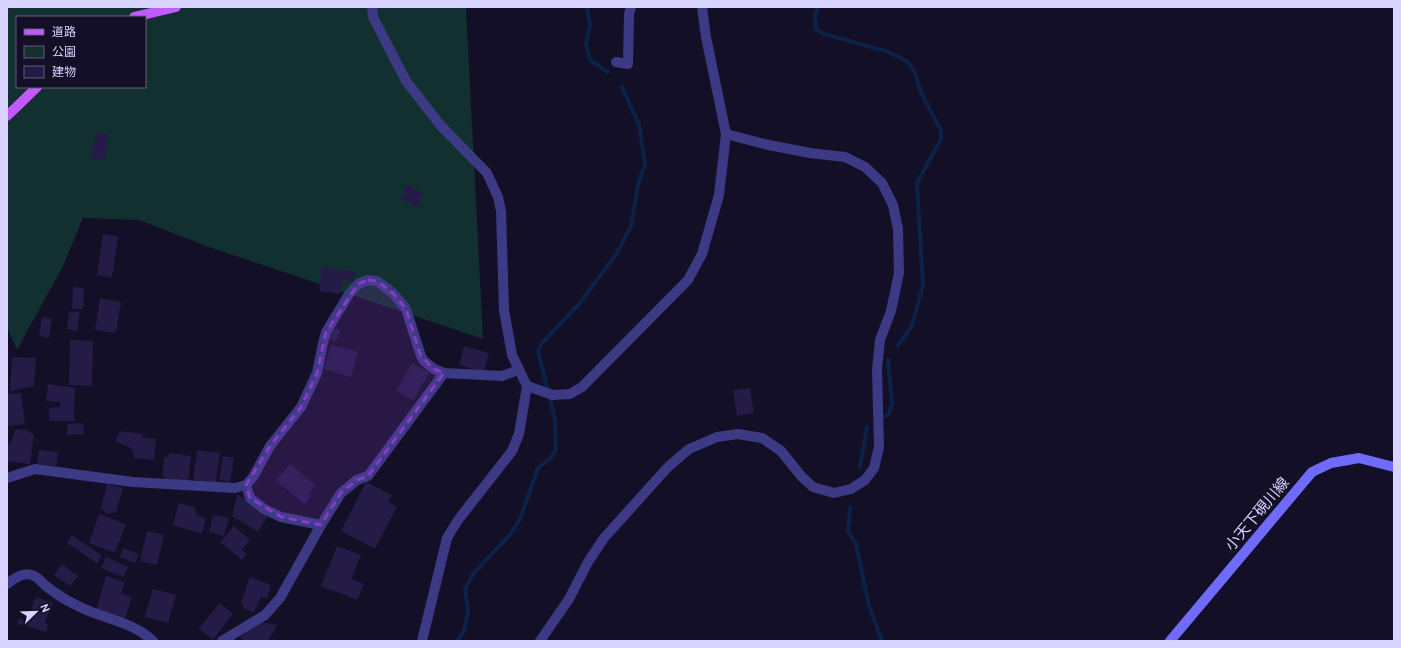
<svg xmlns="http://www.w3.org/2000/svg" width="1401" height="648" viewBox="0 0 1401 648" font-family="Cabin,'Noto Sans JP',sans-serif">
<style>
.green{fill:#12302f;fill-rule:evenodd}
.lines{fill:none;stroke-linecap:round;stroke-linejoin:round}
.stream{stroke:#0c2248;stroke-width:4}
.building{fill:#241b47}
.minor{stroke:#3d3a85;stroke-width:10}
.tertiary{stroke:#3d3a85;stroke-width:10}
.secondary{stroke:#6f6bff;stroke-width:10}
.primary{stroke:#c25bff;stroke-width:10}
.marked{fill:#843dc5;fill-opacity:0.2;stroke:#843dc5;stroke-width:3;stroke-dasharray:8 5;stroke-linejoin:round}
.labels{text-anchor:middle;stroke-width:3;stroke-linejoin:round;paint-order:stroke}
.street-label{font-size:15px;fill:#d9d4ff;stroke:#130f26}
</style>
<rect width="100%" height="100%" fill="#130f26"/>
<path class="green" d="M 7,7 L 466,7 L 483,339 L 209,247 L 139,220 L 83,218 L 63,266 L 17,350 L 7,327 ZM 17,17 L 145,17 L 145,87 L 17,87 Z"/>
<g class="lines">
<g class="stream">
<polyline points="587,7 590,25 586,44 590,60 608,72"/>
<polyline points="818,7 815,16 816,29 824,34 889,52 908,62 915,73 921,93 941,130 941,139 917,183 923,285 912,326 898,345"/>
<polyline points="885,416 889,414 892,403 888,360"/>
<polyline points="860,467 867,427"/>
<polyline points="850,508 848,531 856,544 869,606 882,641"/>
<polyline points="457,641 464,631 468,611 465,589 473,574 509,536 520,519 538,468 551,458 556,449 555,419 538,351 542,343 579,304 617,253 631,226 638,185 645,164 639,125 622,87"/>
</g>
</g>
<g class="building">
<polygon points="96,132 109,135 105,160 91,157"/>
<polygon points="406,185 424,193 418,207 400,199"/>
<polygon points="103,234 118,236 112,278 97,275"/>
<polygon points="322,267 355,272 354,281 343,280 340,294 319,291"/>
<polygon points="73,287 84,288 83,309 72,309"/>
<polygon points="100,298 121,302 116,333 95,330"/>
<polygon points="69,311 80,312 77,331 67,329"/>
<polygon points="42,317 52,319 49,338 39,336"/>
<polygon points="335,328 341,331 335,342 329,338"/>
<polygon points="70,340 93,341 92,386 69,385"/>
<polygon points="331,345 358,352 351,377 324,369"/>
<polygon points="464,346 489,353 484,372 459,365"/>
<polygon points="12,357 36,358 34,386 10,391"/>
<polygon points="412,363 429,373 413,400 396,391"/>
<polygon points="48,384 75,388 74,421 49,421 49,408 60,407 60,402 46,401"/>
<polygon points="750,388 754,413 737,416 733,390"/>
<polygon points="21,393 25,424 7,426 7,394"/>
<polygon points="83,423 84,434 67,435 67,424"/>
<polygon points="16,429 26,430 34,435 30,464 7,461 7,445 10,444"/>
<polygon points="120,431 142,434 143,438 156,439 154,460 134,458 132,449 115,441"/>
<polygon points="39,450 58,452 56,466 37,464"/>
<polygon points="197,450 220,453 216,483 193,480"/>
<polygon points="169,453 191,456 188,484 165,481 166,477 162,477 164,458 169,456"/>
<polygon points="223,456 234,458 230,482 219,480"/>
<polygon points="290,464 315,485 308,494 311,497 305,505 276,480"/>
<polygon points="366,482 392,495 388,502 397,507 375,549 341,531"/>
<polygon points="107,484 123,488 116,512 107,514 101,508"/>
<polygon points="237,494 269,514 258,532 232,516"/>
<polygon points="179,503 194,507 197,515 206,518 202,534 173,525"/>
<polygon points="99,514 126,524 115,553 89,543"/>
<polygon points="213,515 229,518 224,536 209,532"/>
<polygon points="234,526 250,540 242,550 247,554 242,560 220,542"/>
<polygon points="147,531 164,535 157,565 140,561"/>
<polygon points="72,535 101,555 98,564 67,543"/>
<polygon points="337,546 361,555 351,579 364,584 357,600 321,586"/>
<polygon points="123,548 139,554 135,563 120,557"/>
<polygon points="106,557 128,567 123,577 101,568"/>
<polygon points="62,564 78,576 70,586 54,575"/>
<polygon points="106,576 125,582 121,594 132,597 125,619 96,611"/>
<polygon points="250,577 271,585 267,598 260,598 254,613 245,609 241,603"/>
<polygon points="153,589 176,595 168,623 145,617"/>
<polygon points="36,597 53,603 45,622 48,625 46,632 18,624 18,618 26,621"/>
<polygon points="220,603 233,614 213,640 199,628"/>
<polygon points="259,621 277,625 268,641 246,641 240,638"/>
</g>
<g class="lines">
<g class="minor">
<polyline points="372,7 373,17 406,81 441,126 487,173 498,197 501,211 504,310 512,355 527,386 553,395 570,394 582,387 688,280 702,254 719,195 726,134 706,37 702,7"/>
<polyline points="616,62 628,64 629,14 631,7"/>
<polyline points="7,478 35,469 133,482 235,488 246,485 253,477 270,446 301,407 317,373 323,343 326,332 349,294 358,284 368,280 377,281 393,293 406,309 421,356 424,361 434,369 444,373 502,376 518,370"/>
<polyline points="246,485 250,498 264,509 281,517 321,525"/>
<path d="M 7,584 C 14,579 22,572 32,575 C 39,577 41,582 46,586 C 56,594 67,601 78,606 C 103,619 132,621 153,641"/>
<polyline points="222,641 265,615 280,598 321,525 341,493 357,480 368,476 444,373"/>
<polyline points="422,641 447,538 458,520 512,451 519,434 527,386"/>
</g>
<polyline class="tertiary" points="540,641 569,599 588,562 604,538 668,467 689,449 717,437 738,434 762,438 781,451 802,477 813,487 834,493 851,489 865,480 874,468 879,447 877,369 880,340 891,311 899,273 898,229 893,205 882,183 865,167 845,157 810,153 764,144 726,134"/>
<polyline class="secondary" points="1170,641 1312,472 1331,463 1359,458 1394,467"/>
<g class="primary">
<polyline points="134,17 176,7"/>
<polyline points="7,116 37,87"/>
</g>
</g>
<path class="marked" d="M 368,280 L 377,281 L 393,293 L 406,309 L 421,356 L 434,369 L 444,373 L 368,476 L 357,480 L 341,493 L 321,525 L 281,517 L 250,498 L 246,485 L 270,446 L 301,407 L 317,373 L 326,332 L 358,284 Z"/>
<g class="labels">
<g class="street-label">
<text transform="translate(1257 514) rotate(-50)" y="5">小天下硯川線</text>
</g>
</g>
<rect width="1401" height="648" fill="none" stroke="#d9d4ff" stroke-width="16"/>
<rect x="16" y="16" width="130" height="72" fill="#130f26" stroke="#625e7d"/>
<rect x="24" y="29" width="20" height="6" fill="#c25bff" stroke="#625e7d"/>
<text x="52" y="36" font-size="12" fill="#d9d4ff">道路</text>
<rect x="24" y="46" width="20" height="12" fill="#12302f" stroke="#625e7d"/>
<text x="52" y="56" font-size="12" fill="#d9d4ff">公園</text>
<rect x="24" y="66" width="20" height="12" fill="#241b47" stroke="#625e7d"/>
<text x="52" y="76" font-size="12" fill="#d9d4ff">建物</text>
<g transform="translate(36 612) rotate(67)" stroke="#130f26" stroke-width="3" paint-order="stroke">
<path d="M0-3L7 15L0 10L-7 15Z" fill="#d9d4ff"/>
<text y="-6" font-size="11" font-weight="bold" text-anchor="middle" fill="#d9d4ff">N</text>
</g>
</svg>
